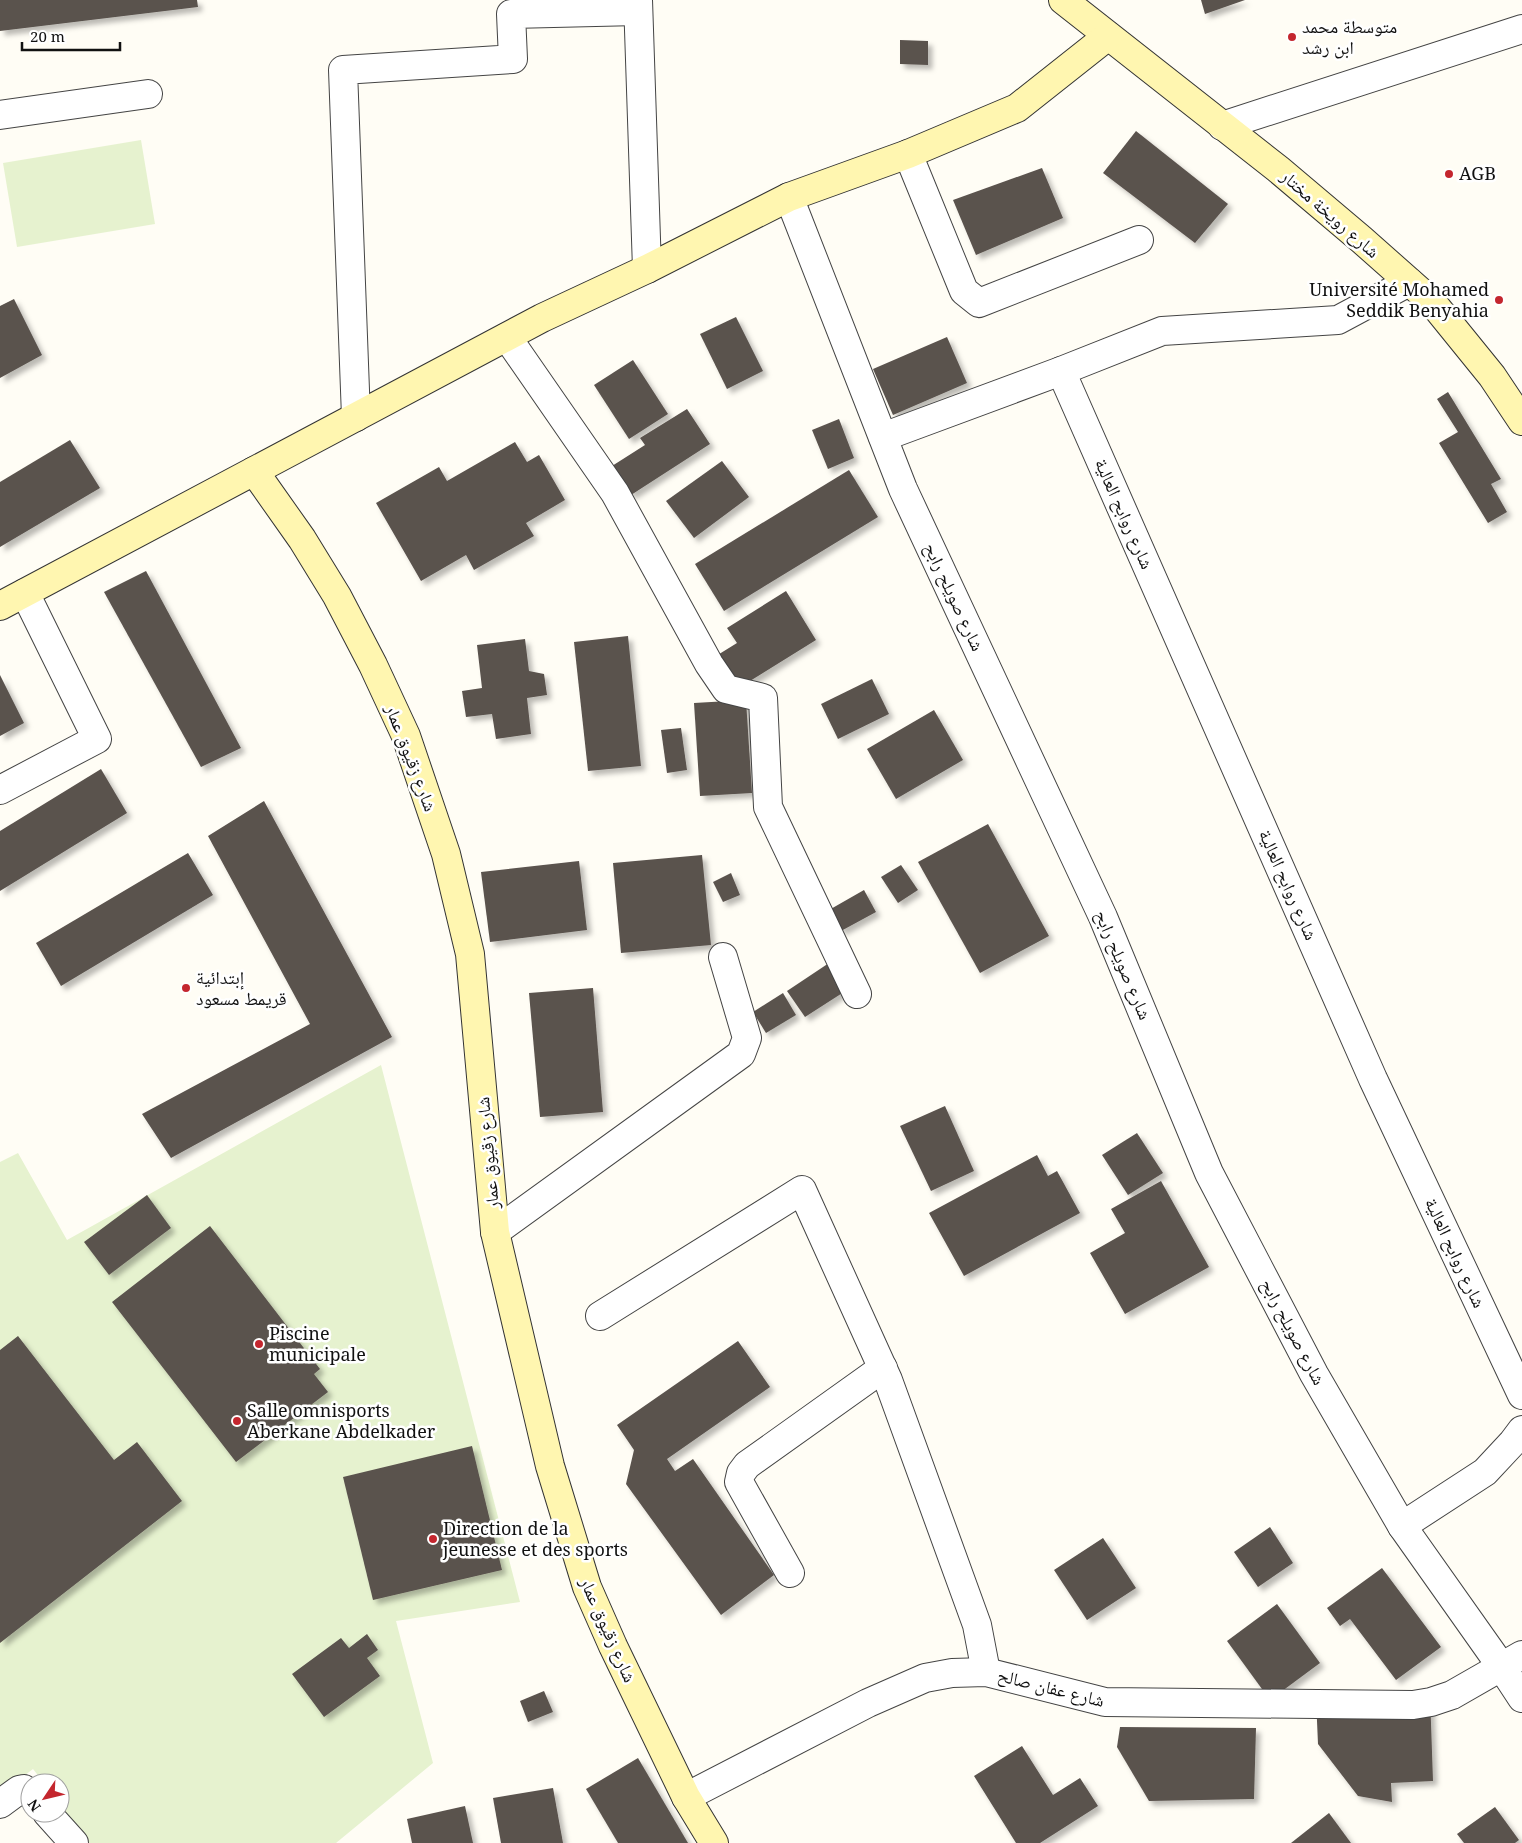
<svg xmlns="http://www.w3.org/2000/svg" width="1522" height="1843" viewBox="0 0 1522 1843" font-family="'Noto Serif','Noto Naskh Arabic',serif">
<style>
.pitch{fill:#e6f2cf}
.building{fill:#5a524d;filter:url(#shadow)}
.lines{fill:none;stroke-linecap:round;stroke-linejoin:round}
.minor-casing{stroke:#444;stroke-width:30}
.secondary-casing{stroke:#333;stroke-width:30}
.minor{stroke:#fff;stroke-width:28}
.secondary{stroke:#fff6b0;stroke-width:28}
.poi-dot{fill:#c4262e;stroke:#fff;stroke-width:2}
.labels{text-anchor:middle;stroke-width:5;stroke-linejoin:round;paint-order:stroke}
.poi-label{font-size:18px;fill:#111;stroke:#fff;text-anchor:start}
.street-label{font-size:18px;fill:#111;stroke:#fff}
</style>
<defs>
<filter id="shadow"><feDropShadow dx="4.5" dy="4.5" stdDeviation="2.5" flood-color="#0004"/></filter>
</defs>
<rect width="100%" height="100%" fill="#fffdf5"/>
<g class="pitch">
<polygon points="141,140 155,224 17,247 3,163"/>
<polygon points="381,1065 520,1602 396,1621 433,1763 336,1843 89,1843 60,1805 60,1783 44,1783 33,1769 0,1794 0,1162 18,1153 67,1240"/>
</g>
<g class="building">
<polygon points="0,0 197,0 198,7 0,31"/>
<polygon points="1201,0 1245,0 1205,14"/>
<polygon points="900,40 928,41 928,65 900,64"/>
<polygon points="1136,131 1228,204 1195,243 1103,173"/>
<polygon points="1042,168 1063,218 976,255 953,200"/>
<polygon points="14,299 42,355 0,378 0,306"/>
<polygon points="736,317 763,371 727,389 700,334"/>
<polygon points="947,337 967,383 893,415 873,369"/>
<polygon points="633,360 668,414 629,439 594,385"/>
<polygon points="1448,392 1501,479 1491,484 1507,512 1488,523 1439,443 1458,432 1437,399"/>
<polygon points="687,409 710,444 631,495 612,466 645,445 640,438"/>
<polygon points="839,419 854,458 828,469 812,430"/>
<polygon points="70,440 100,488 0,547 0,482"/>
<polygon points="515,442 527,462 539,455 565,500 526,523 534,536 474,570 466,555 421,581 376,503 439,467 447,481"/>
<polygon points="722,461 749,497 694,538 666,501"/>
<polygon points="849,470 878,517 724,611 695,564"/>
<polygon points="146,571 241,748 201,767 104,592"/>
<polygon points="786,591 816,640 737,689 716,656 737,643 727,628"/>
<polygon points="628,636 641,766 588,771 574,642"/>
<polygon points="525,639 529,671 544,674 547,695 527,698 531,734 496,739 492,714 466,717 462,691 482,688 477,645"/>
<polygon points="0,675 24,723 0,736"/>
<polygon points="872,679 889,714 838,739 821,704"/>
<polygon points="746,700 752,793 700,796 694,703"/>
<polygon points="934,710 963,760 896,799 867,749"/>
<polygon points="681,728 687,770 667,773 661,730"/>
<polygon points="101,769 127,813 0,891 0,831"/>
<polygon points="264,801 392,1037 171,1158 142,1114 310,1024 208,836"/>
<polygon points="988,824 1049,936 980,973 918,862"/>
<polygon points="188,853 213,895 61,986 36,943"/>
<polygon points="702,855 711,945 621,953 613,863"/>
<polygon points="579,861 587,930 490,942 481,872"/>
<polygon points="901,865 918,890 898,903 881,877"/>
<polygon points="731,873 740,895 723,902 713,882"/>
<polygon points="864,890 876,912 841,931 829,910"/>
<polygon points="829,963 847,990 805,1017 787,991"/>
<polygon points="593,988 603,1112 540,1117 529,993"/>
<polygon points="783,993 796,1015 766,1033 753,1012"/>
<polygon points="945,1106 974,1171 931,1191 900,1126"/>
<polygon points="1137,1133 1163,1173 1128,1195 1102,1155"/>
<polygon points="1037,1155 1048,1176 1057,1171 1080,1213 964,1276 929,1213"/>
<polygon points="1161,1181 1209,1267 1125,1314 1090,1253 1125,1233 1111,1209"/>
<polygon points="147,1195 171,1228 109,1275 84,1242"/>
<polygon points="210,1226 320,1369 314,1374 328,1392 236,1462 112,1302"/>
<polygon points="18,1336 114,1460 137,1442 182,1501 0,1643 0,1350"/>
<polygon points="738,1341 770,1387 667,1459 675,1471 693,1459 774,1575 721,1615 626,1484 634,1450 617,1425"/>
<polygon points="472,1446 502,1570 373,1600 343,1477"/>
<polygon points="1270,1527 1293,1563 1258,1587 1234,1552"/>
<polygon points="1103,1538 1136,1588 1087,1620 1054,1570"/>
<polygon points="1382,1568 1441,1647 1396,1680 1350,1619 1340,1626 1327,1608"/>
<polygon points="1277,1604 1320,1663 1270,1700 1227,1641"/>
<polygon points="367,1634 378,1650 367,1658 380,1676 324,1717 292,1674 341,1638 349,1648"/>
<polygon points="544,1691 553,1712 528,1722 520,1701"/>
<polygon points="1430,1694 1433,1781 1391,1783 1392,1802 1358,1796 1318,1744 1316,1698"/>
<polygon points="1120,1727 1256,1728 1254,1799 1149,1801 1117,1747"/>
<polygon points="1022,1746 1053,1795 1080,1778 1098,1806 1040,1843 1016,1843 974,1776"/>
<polygon points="638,1758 688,1843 618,1843 586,1789"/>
<polygon points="553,1788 563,1843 501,1843 493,1798"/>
<polygon points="465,1806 473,1843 412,1843 407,1819"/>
<polygon points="1495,1807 1519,1840 1515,1843 1464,1843 1457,1834"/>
<polygon points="1329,1813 1351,1843 1291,1843"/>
</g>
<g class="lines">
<defs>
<g id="minor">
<polyline points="638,0 647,269"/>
<polyline points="0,115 148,94"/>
<polyline points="1222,126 1522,29"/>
<polyline points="908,154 964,291 979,303 1139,240"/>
<polyline points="789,197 903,489 1103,917 1209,1173 1314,1374 1402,1526 1501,1666 1522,1698"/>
<polyline points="507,337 615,493 709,664 726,689 763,698 768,807 857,994"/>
<polyline points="1061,371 1373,1079 1522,1395"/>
<polyline points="356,417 343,70 513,59 511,14 638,11"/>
<polyline points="883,437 1061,371 1162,331 1338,320 1409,282"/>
<polyline points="0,790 97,739 25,593"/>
<polyline points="495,1232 741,1054 747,1038 723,957"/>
<polyline points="600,1316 802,1190 888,1380 977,1625 986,1672"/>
<polyline points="1402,1526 1485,1472 1513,1442 1522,1430"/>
<polyline points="790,1573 739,1482 741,1473 747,1465 883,1368"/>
<polyline points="686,1797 868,1703 925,1678 952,1673 986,1672 1105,1702 1413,1705 1431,1702 1452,1695 1522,1655"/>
<polyline points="0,1804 19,1790 24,1789 30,1794"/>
<polyline points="47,1813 74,1843"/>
</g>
<g id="secondary">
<polyline points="1063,0 1278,169 1362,240 1432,302 1492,376 1522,421"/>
<polyline points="254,471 302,539 337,596 373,665 406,736 446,854 470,954 495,1232 550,1466 587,1587 613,1646 686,1797 714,1843"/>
<polyline points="0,606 542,318 647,269 789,197 908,154 1017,108 1108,36"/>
</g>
</defs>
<use href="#minor" class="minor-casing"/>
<use href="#secondary" class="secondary-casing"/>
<use href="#minor" class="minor"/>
<use href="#secondary" class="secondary"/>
</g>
<g class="poi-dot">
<circle cx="1292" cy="37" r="5"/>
<circle cx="1449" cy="174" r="5"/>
<circle cx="1499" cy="300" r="5"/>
<circle cx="186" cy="988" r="5"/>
<circle cx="259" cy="1344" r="5"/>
<circle cx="237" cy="1421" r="5"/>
<circle cx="433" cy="1539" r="5"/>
</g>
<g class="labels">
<g class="poi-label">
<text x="1302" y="33">متوسطة محمد<tspan x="1302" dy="21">ابن رشد</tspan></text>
<text x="1459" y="180">AGB</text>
<text x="1489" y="296" text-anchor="end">Université Mohamed<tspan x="1489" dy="21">Seddik Benyahia</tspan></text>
<text x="196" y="984">إبتدائية<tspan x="196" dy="21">قريمط مسعود</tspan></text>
<text x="269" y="1340">Piscine<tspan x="269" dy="21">municipale</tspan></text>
<text x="247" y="1417">Salle omnisports<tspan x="247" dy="21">Aberkane Abdelkader</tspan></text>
<text x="443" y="1535">Direction de la<tspan x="443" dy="21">jeunesse et des sports</tspan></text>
</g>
<g class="street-label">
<text transform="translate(1330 214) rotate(41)" y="6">شارع رويخة مختار</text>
<text transform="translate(1124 514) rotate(66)" y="6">شارع روابح العالية</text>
<text transform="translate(954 597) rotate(65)" y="6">شارع صويلح رابح</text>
<text transform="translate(411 758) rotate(69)" y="6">شارع زقيوق عمار</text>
<text transform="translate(1288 885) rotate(66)" y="6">شارع روابح العالية</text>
<text transform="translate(1123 965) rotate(67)" y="6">شارع صويلح رابح</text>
<text transform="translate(488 1153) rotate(-95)" y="6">شارع زقيوق عمار</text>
<text transform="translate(1455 1253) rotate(65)" y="6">شارع روابح العالية</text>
<text transform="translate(1293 1332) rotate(62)" y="6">شارع صويلح رابح</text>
<text transform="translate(608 1630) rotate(66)" y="6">شارع زقيوق عمار</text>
<text transform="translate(1051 1688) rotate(14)" y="6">شارع عفان صالح</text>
</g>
</g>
<g transform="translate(45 1798) rotate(235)"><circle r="24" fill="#ffffff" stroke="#a0a0a0"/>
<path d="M0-4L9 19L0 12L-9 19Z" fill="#c4262e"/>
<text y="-8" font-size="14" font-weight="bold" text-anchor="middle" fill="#111111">N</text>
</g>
<path d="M22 42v8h98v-8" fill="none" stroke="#111111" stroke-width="2.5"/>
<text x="30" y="42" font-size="15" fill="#111111" stroke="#ffffff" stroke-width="4" paint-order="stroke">20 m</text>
</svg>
